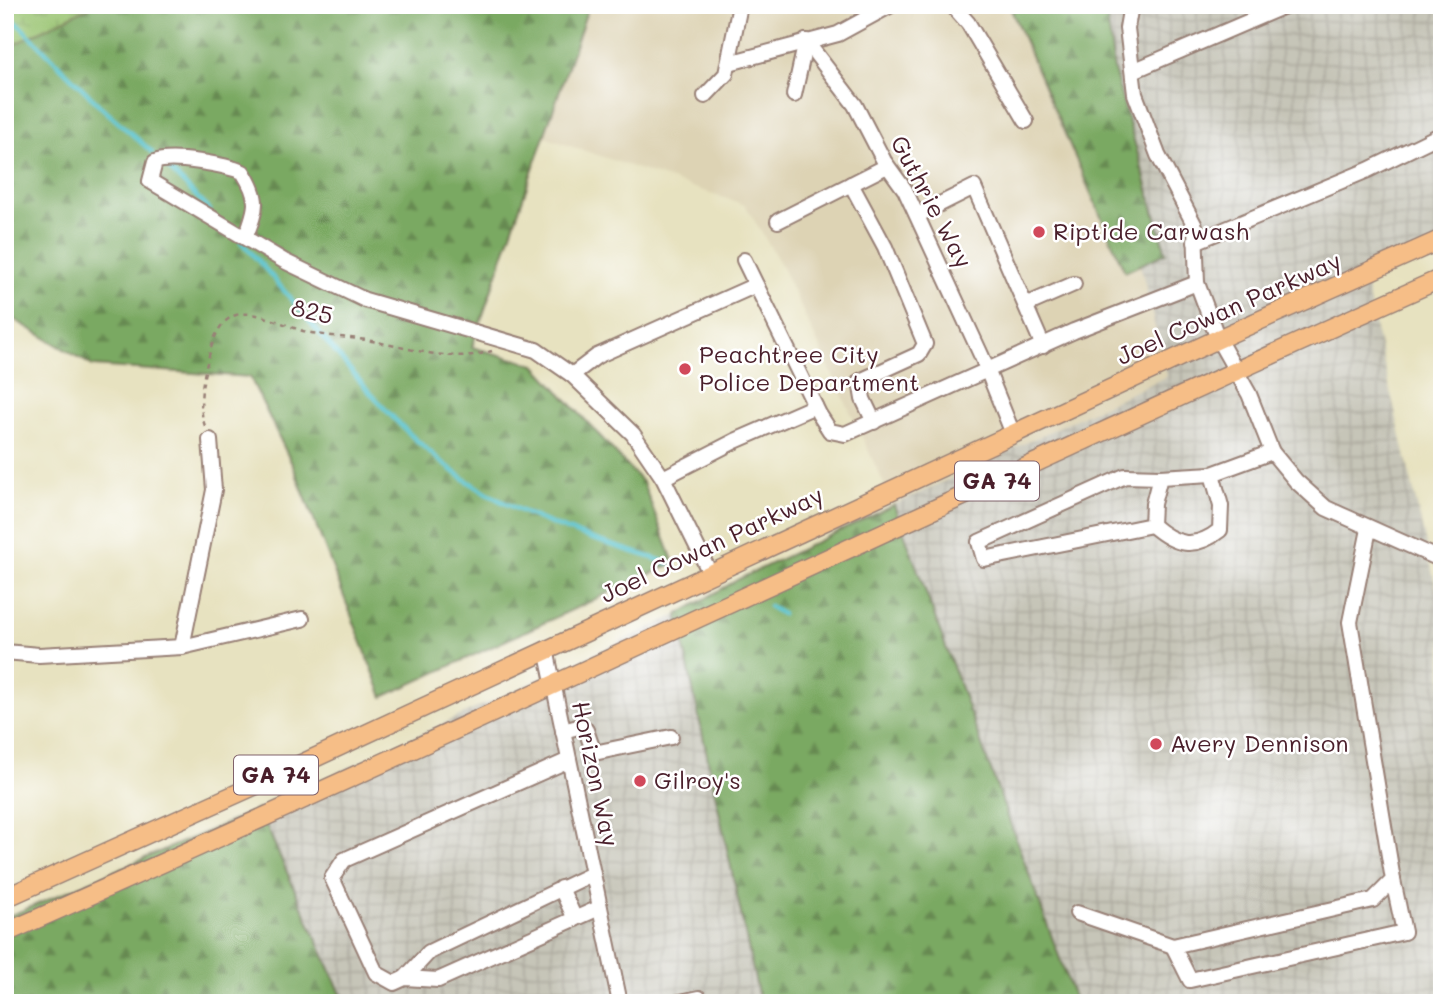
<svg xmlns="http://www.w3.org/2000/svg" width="1447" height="1008" viewBox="0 0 1447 1008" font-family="Mali,sans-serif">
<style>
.built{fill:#ddd3b4}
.industrial{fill:url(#industrial-grid)}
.forest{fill:url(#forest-firs);stroke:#626446;stroke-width:2}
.wetland{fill:url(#wetland-marsh);stroke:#71714e;stroke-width:2}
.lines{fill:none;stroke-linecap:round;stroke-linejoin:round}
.stream{stroke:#54c1cc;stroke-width:4.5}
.minor-casing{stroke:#988076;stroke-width:18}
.major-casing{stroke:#988076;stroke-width:21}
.path{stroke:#988076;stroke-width:2.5;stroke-dasharray:5 5;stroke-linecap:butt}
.minor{stroke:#fff;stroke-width:14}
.major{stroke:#f6be87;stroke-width:18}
.poi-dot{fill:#d1495b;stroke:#fff;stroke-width:2.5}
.labels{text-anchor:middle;stroke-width:5;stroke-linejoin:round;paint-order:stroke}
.shield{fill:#fff;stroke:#80626b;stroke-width:2}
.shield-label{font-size:23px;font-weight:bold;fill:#4a1f2b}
.street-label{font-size:24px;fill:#4a1f2b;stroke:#fff}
.poi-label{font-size:24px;fill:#4a1f2b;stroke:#fff;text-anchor:start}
</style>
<defs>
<pattern id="industrial-grid" width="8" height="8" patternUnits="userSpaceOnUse" patternTransform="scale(1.75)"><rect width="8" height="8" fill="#c6c5b8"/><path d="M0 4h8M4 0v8" fill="none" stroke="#aca99e"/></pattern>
<pattern id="forest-firs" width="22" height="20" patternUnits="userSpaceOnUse" patternTransform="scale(1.75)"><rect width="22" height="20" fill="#7aa962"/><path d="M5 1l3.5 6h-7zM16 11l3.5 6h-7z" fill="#668951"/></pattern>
<pattern id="wetland-marsh" width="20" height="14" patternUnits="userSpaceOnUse" patternTransform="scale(1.75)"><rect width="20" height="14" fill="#98c370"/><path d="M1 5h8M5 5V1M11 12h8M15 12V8" fill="none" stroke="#84a761"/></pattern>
</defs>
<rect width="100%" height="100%" fill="#fff"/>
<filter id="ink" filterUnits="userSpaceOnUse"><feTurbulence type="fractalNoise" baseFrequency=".0143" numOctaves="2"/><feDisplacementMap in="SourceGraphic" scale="14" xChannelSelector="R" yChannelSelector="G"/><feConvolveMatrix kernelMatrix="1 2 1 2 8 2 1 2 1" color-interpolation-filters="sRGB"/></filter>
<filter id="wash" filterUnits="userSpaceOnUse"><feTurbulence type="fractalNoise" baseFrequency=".00686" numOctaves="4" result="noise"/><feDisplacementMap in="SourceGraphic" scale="28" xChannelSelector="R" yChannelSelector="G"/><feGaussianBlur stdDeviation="1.57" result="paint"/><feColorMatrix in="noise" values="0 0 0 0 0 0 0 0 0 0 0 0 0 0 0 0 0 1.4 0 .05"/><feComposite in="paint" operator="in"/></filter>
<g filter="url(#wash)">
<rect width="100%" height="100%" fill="#e7e2c0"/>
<polygon class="built" points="589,5 1078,5 1167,376 894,505 780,263 745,205 544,137"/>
<g class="industrial">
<polygon points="1078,5 1442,5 1442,244 1365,282 1442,613 1442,1003 1076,1003 894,505 1167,376"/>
<polygon points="677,615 760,1003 345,1003 259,809"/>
</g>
<g class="forest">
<polygon points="5,5 589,5 472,347 535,365 643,483 674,563 383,697 293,466 250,377 93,366 5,314"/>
<polygon points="1009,5 1106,5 1114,70 1166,253 1125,272"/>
<polygon points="894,505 1076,1003 760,1003 677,615 739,579"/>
<polygon points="259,809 345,1003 5,1003 5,918"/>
</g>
<polygon class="wetland" points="5,5 93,5 5,49"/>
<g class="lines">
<g class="stream">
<polyline points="5,11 100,106 152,152"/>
<polyline points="168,168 210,210"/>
<path d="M 241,242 C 320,325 388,437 490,495 C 546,527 608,544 669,563"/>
<polyline points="769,606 782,614"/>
</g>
</g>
</g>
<g filter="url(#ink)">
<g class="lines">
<defs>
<g id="minor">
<polyline points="952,5 968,23 1026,121"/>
<polyline points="1131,5 1127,28 1135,94 1158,155 1195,226 1197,283 1218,339 1249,394 1272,452 1296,481 1326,508 1442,560"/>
<polyline points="806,41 855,105 884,161 905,190 982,357 1013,434"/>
<polyline points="729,63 838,34 891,5"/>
<polyline points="1133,71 1287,5"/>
<polyline points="794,95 806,41"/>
<polyline points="705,96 726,74 739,10"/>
<polyline points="851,184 885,247 925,344 919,354 860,381 863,399 874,422"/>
<polyline points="918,215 974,187 1043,346"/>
<polyline points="778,221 887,166"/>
<path d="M 246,236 C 257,207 260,199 243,172 C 226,165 171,155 155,162 L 150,181 L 284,261 L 365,300 L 536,350 L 572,375 L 633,434 L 663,478 L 710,573"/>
<polyline points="1195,242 1368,170 1442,134"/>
<polyline points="744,260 819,414 830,431 845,434 1074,331 1197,283"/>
<polyline points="1026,305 1074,284"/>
<polyline points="572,375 597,356 756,285"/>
<polyline points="1160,477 1153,504 1152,525 984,559 979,542 1125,476 1160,477 1212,474 1272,452"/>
<polyline points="663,478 735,441 815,406"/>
<path d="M 1152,525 C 1176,546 1195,550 1220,530 L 1221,506 L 1212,474"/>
<polyline points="182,647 214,490 210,440"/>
<polyline points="546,649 620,1003"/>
<polyline points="5,652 39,655 182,647 302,619"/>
<polyline points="563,731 578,727 586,730 594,753 671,737"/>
<polyline points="569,760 344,860 332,878 376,973 394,983 405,978 438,980 599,908"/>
<polyline points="561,888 575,919"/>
<polyline points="1077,913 1173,946 1373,900 1393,880 1350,622 1369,529"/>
<polyline points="1173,946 1190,980 1404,932 1393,880"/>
<polyline points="405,978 429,952 592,874"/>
<polyline points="676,1003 699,998"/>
</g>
<g id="major">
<polyline points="5,898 256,785 1218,339 1442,239"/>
<path d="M 5,933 C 487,720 961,493 1442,278"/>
</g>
</defs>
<use href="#minor" class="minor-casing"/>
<use href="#major" class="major-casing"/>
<path class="path" d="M 205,426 C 198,408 202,382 207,363 C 212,345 216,322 236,315 C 255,309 284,325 303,331 C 323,336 345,337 366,340 C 408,347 450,364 492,351"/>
<use href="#minor" class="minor"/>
<use href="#major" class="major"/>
</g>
</g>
<g class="poi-dot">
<circle cx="1039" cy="232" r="7"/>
<circle cx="685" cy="369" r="7"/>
<circle cx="1156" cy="744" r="7"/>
<circle cx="640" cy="781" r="7"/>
</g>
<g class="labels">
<g class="shield">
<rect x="955" y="461.5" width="84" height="39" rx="5"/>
<rect x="234" y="755.5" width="84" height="39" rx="5"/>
</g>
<g class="shield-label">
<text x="997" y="489">GA 74</text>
<text x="276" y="783">GA 74</text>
</g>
<g class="street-label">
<text transform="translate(931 202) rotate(62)" y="8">Guthrie Way</text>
<text transform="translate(1229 309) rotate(-24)" y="8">Joel Cowan Parkway</text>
<text transform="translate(312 312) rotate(13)" y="8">825</text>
<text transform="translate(712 545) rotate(-25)" y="8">Joel Cowan Parkway</text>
<text transform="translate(595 774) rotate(78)" y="8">Horizon Way</text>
</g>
<g class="poi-label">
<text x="1053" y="240">Riptide Carwash</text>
<text x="699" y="363">Peachtree City<tspan x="699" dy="28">Police Department</tspan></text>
<text x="1170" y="752">Avery Dennison</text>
<text x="654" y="789">Gilroy's</text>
</g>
</g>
<rect width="1447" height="1008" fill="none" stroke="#fff" stroke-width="28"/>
</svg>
